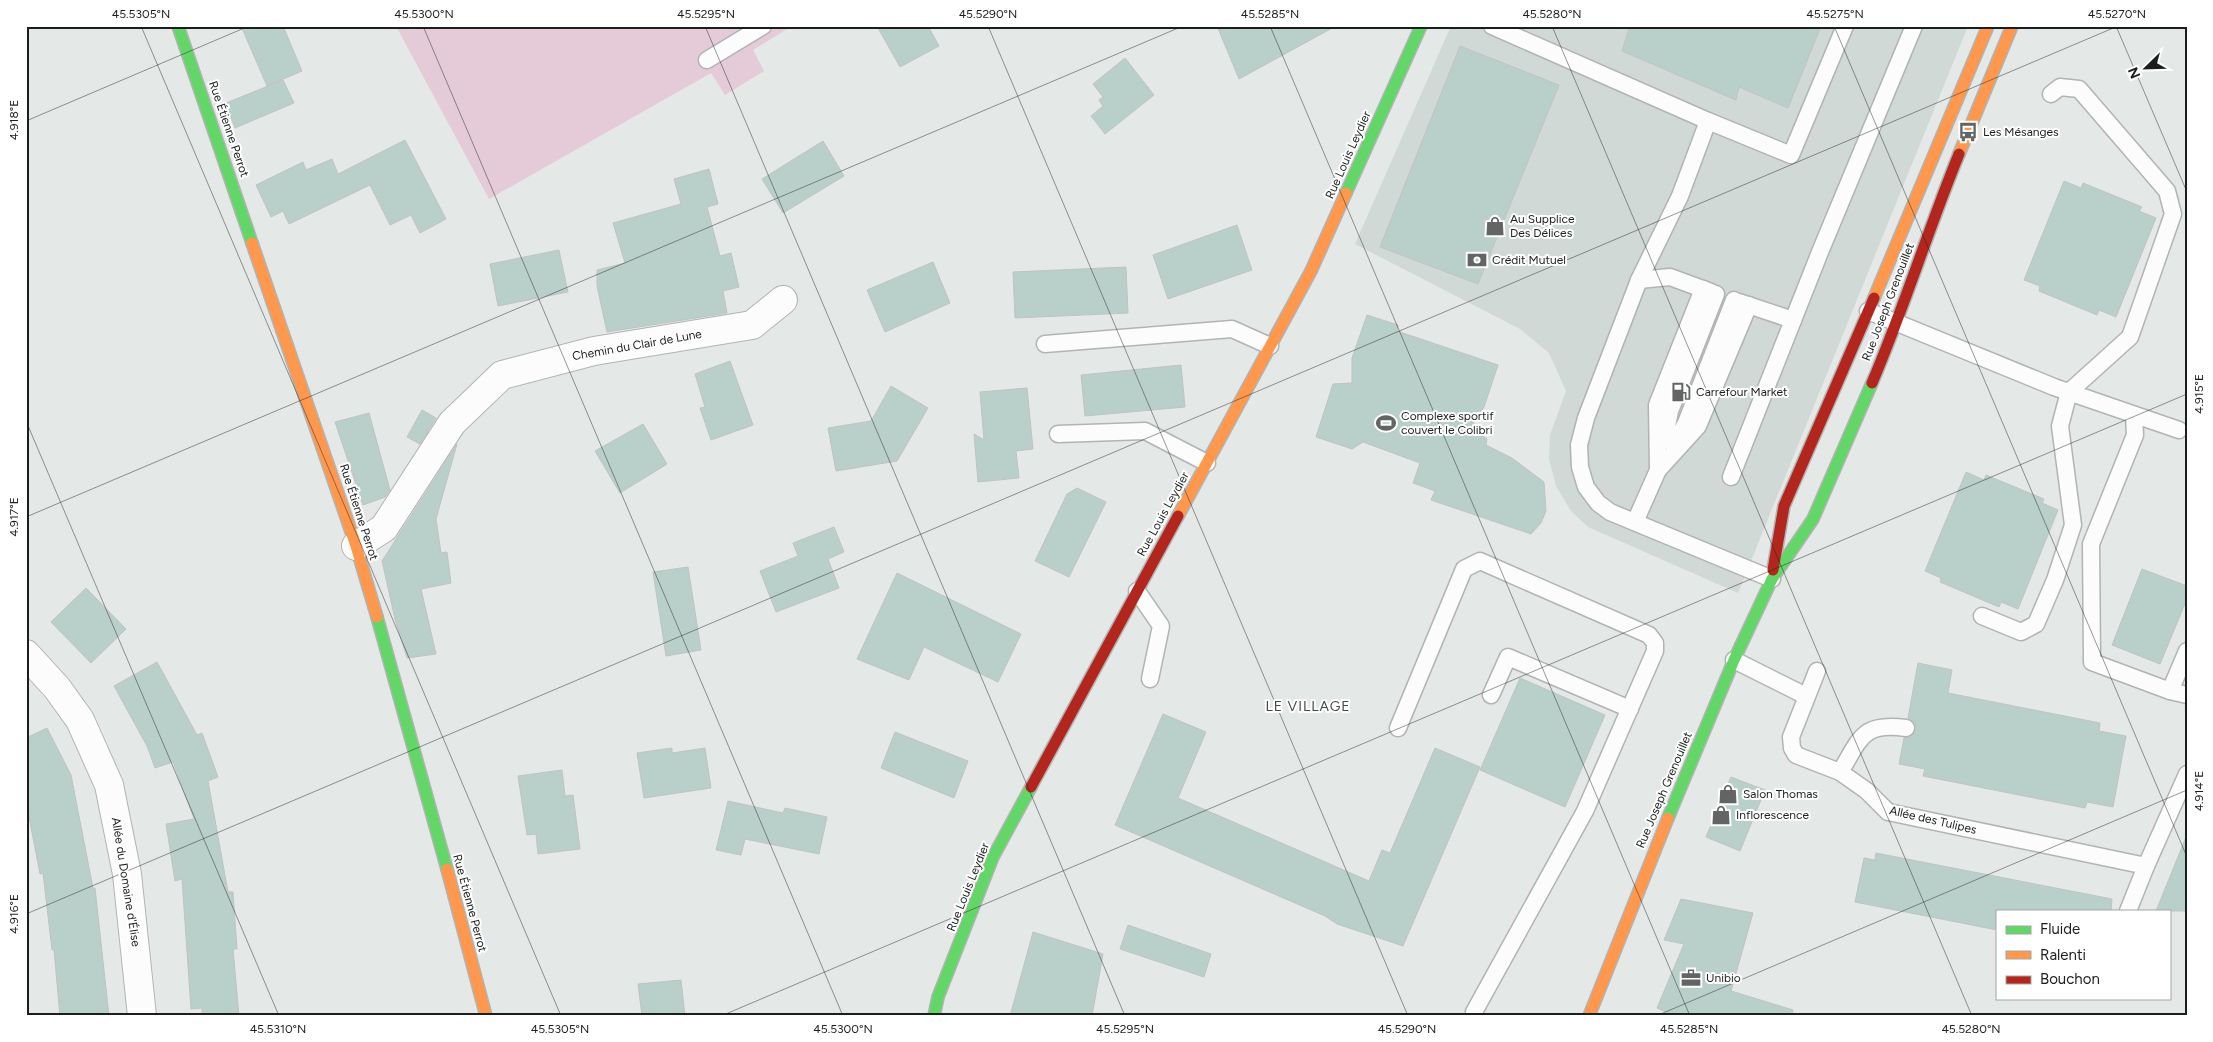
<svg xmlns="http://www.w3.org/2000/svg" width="2213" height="1042" viewBox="0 0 2213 1042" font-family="Figtree,sans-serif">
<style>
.built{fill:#d0d9d6}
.green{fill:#e4cbd7}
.building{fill:#b9cfca;stroke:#c0c3c2}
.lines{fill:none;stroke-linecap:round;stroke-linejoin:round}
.lane-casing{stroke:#b1b4b3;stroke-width:19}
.street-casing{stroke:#b1b4b3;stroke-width:30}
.fast-casing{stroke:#b1b4b3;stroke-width:14}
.slow-casing{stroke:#b1b4b3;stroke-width:14}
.jam-casing{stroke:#b1b4b3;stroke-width:14}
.lane{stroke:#fbfcfb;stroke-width:16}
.street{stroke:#fbfcfb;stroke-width:28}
.fast{stroke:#63d668;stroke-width:11}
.slow{stroke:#ff974d;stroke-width:11}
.jam{stroke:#b3261e;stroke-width:11}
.ticks{fill:none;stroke:#1c1e1e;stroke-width:1;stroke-opacity:0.45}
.labels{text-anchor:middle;stroke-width:4;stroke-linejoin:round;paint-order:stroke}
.street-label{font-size:12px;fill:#1c1e1e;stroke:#fff}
.poi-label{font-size:12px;fill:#1c1e1e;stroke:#fff;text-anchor:start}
.neighbourhood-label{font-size:14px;letter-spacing:1px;fill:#434847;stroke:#fff}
.neatline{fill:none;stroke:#1c1e1e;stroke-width:2}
.ticks-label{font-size:12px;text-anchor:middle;fill:#1c1e1e}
</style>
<rect width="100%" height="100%" fill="#e4e8e6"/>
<polygon class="built" points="1451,26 1968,26 1738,593 1588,527 1571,511 1556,486 1549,459 1550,435 1566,391 1549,353 1520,329 1355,244"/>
<polygon class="green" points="396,26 792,26 753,50 764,71 725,95 711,73 489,199"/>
<g class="building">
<polygon points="241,26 283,26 302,71 267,86"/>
<polygon points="877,26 928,26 939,46 900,67"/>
<polygon points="1217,26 1336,26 1239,79"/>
<polygon points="1630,26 1821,26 1788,108 1739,87 1736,100 1622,51"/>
<polygon points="1460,46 1559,85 1478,284 1380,247"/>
<polygon points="1125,58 1154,95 1105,134 1091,116 1103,106 1099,100 1103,97 1093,84"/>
<polygon points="283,80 294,103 235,128 226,103"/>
<polygon points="405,140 446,219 420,233 411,215 390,225 370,185 289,224 283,211 271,217 256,185 303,162 306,170 332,159 338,174"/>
<polygon points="823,141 844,176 783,213 762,179"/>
<polygon points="709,169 718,204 707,207 720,256 731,253 739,287 723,291 727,313 607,332 597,286 597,270 625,263 613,223 681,204 674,179"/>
<polygon points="2064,181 2081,188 2083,183 2142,207 2139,211 2156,218 2116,317 2099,310 2097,315 2039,291 2040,286 2024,280"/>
<polygon points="1237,225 1252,270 1168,299 1153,255"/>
<polygon points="559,250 568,292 498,306 490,264"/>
<polygon points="933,262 950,303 885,332 867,290"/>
<polygon points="1126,267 1128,313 1015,318 1013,272"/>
<polygon points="1367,315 1398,325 1397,331 1498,365 1484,407 1471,427 1487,439 1486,445 1512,458 1544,482 1546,511 1541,523 1531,534 1431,500 1435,491 1413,483 1420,463 1363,442 1352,449 1316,437 1333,384 1352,383 1352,358"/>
<polygon points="730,361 753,425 711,440 700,408 705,407 695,374"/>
<polygon points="1181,365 1185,407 1085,416 1081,375"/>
<polygon points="891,386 928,408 897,461 836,471 828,428 871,421"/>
<polygon points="1027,388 1033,449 1016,451 1019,478 978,482 974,434 984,440 980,392"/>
<polygon points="422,410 436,418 420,444 407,437"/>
<polygon points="369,413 390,490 385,497 363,505 335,422"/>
<polygon points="643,424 667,464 620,493 595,451"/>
<polygon points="457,444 436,519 441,553 447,552 451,583 421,589 436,654 407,658 395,619 382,561"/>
<polygon points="1966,472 1984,480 1986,475 2044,499 2042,503 2058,510 2018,609 2001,602 1999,607 1940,582 1941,578 1925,571"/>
<polygon points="1077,488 1106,502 1069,577 1035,561 1067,494"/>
<polygon points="834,527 844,552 828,559 839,588 776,612 760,571 798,556 793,543"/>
<polygon points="688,567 701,650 666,656 653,572"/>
<polygon points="2142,569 2187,586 2187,599 2160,664 2112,645"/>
<polygon points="897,573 1021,634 998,682 924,647 909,680 857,659"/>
<polygon points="86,588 126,629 91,663 51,622"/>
<polygon points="157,662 197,735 202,733 218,777 208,781 228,892 233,892 237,949 233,949 239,1016 202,1016 202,1008 191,1009 182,879 175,881 166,824 194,819 173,762 155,768 147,746 114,686"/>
<polygon points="1918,663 1952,670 1948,693 2100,723 2099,731 2126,736 2113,807 2087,802 2085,808 1923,776 1925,769 1899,764 1904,738 1911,737 1916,729 1915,723 1908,718"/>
<polygon points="1520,678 1605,715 1565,807 1480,770"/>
<polygon points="1163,714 1206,732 1178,798 1369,881 1382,850 1390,853 1435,748 1480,767 1403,946 1337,924 1325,916 1115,825"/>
<polygon points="47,728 71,775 93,888 95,888 109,1016 60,1016 54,950 52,950 43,873 40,874 26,801 26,738"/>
<polygon points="895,732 968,761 954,798 881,768"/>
<polygon points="672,748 672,753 705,748 711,788 644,798 637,753"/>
<polygon points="562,770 565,796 573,795 580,849 538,854 536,834 527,835 518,776"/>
<polygon points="1731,777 1765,790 1740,851 1706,837"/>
<polygon points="728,801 783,813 785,808 827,817 819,854 745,839 741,855 716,850"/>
<polygon points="2186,837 2187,911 2156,911"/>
<polygon points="1876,853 2112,899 2111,911 1997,911 1997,930 1855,902 1864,858 1875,860"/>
<polygon points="1681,899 1753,913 1731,991 1793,1010 1792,1016 1675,1016 1657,1008 1684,944 1664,940"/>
<polygon points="1128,925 1211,954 1204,977 1120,949"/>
<polygon points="1033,932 1103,954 1092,1016 1010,1016"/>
<polygon points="681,980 685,1016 642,1016 638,984"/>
</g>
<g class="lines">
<defs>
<g id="lane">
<polyline points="1492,26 1708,121 1680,196 1639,280 1586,418 1579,445 1580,467 1586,487 1598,503 1610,512 1772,579"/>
<polyline points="707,60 763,26"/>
<polyline points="1708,121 1791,155 1845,26"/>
<polyline points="1639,280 1670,277 1711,292"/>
<polyline points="1739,302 1793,320"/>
<polyline points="1868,311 2054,387 2179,430"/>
<polyline points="1045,344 1232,329 1270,346"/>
<polyline points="2134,415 2135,435 2091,544 2092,662 2170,691 2187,695"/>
<polyline points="1058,434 1145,431 1207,463"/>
<polyline points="1676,440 1686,423 1734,300"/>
<polyline points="1664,441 1670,411 1716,294"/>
<polyline points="1658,470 1698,426 1749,305"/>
<polyline points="1731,477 1820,252 1914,26"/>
<polyline points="1635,522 1658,470 1657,405 1703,289"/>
<polyline points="1137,591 1161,626 1150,679"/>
<polyline points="1982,616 2021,632 2036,624 2055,580 2073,525 2060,426 2069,392 2130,337 2173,214 2167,191 2079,89 2060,87 2051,94"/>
<polyline points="1734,660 1806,696"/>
<polyline points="1817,671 1791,737 1792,748 1796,755 1840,772 1867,791 1888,812 2146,866 2128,911"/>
<polyline points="2170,691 2187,651"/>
<polyline points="1491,695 1508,657 1630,709"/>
<polyline points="1398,728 1464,569 1480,561 1649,635 1655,643 1655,651 1585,811 1474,1012"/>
<path d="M 1840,772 C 1861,738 1862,722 1906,728"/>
<polyline points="2146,866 2187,774"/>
</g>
<g id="street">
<polyline points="356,546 384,528 452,423 502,375 594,351 752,325 783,300"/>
<polyline points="26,654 57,688 80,720 109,785 127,874 142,1016"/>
</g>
<g id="fast">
<polyline points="178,26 252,243"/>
<polyline points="1346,193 1421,26"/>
<polyline points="377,617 447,869"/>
<polyline points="1668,818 1734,660 1772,579 1813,519 1872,383"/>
<polyline points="934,1016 938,997 993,857 1031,787"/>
</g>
<g id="slow">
<polyline points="1959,154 2012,26"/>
<polyline points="252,243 356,546 377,617"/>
<polyline points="1874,298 1988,26"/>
<polyline points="1178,516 1311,271 1346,193"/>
<polyline points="447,869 486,1016"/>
<polyline points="1589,1016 1668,818"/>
</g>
<g id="jam">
<path d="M 1872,383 C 1904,308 1928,230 1959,154"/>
<polyline points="1773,570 1784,506 1874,298"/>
<polyline points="1031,787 1178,516"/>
</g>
</defs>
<use href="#lane" class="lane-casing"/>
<use href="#street" class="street-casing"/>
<use href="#fast" class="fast-casing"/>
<use href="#slow" class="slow-casing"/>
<use href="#jam" class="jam-casing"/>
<use href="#lane" class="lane"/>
<use href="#street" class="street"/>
<use href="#fast" class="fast"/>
<use href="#slow" class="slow"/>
<use href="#jam" class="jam"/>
</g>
<path class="ticks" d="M 141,26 L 561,1016M 423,26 L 843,1016M 705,26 L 1125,1016M 988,26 L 1408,1016M 1270,26 L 1690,1016M 1552,26 L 1972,1016M 1834,26 L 2187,857M 2116,26 L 2187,192M 26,121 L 249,26M 26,421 L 279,1016M 26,517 L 1183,26M 26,914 L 2118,26M 721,1016 L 2187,394M 1656,1016 L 2187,790"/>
<defs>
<symbol id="bus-bare" viewBox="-9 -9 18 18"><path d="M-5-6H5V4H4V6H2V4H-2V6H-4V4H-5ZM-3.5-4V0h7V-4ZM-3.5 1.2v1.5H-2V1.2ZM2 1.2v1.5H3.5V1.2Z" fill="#626564" stroke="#fff" stroke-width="2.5" paint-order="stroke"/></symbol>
<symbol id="shop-bare" viewBox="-9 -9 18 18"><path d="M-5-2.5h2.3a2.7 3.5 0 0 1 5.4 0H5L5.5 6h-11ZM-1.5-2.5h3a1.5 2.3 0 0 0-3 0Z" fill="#626564" stroke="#fff" stroke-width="2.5" paint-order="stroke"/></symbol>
<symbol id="bank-bare" viewBox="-9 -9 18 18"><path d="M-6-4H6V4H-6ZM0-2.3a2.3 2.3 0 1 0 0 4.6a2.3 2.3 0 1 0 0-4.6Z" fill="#626564" stroke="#fff" stroke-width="2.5" paint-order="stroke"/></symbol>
<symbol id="fuel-bare" viewBox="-9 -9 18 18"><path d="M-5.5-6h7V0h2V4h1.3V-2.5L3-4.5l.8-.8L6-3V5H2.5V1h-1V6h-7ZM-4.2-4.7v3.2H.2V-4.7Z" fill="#626564" stroke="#fff" stroke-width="2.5" paint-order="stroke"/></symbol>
<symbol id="stadium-bare" viewBox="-9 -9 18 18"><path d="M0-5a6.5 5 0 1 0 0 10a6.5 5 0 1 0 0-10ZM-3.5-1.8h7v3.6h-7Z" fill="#626564" stroke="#fff" stroke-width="2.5" paint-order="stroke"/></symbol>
<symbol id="office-bare" viewBox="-9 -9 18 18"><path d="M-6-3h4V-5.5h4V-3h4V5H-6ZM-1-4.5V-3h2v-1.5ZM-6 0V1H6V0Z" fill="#626564" stroke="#fff" stroke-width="2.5" paint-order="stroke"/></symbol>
</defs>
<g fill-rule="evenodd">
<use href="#bus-bare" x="1954" y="118" width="28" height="28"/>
<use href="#shop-bare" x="1481" y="212" width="28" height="28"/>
<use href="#bank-bare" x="1463" y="246" width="28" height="28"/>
<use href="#fuel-bare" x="1667" y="378" width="28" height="28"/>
<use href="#stadium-bare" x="1372" y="409" width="28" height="28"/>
<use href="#shop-bare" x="1714" y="780" width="28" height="28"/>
<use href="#shop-bare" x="1707" y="801" width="28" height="28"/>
<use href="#office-bare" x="1677" y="964" width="28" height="28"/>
</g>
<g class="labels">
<g class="street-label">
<text transform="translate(229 129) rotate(71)" y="4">Rue Étienne Perrot</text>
<text transform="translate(1348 155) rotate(-66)" y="4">Rue Louis Leydier</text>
<text transform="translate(1888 302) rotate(-69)" y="4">Rue Joseph Grenouillet</text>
<text transform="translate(637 345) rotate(-10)" y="4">Chemin du Clair de Lune</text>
<text transform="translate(359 512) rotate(72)" y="4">Rue Étienne Perrot</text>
<text transform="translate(1163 514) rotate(-61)" y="4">Rue Louis Leydier</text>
<text transform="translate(1664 790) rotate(-67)" y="4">Rue Joseph Grenouillet</text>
<text transform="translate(1933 820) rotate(13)" y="4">Allée des Tulipes</text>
<text transform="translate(126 882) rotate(81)" y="4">Allée du Domaine d'Élise</text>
<text transform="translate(968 887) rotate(-68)" y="4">Rue Louis Leydier</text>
<text transform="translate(470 903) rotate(75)" y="4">Rue Étienne Perrot</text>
</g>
<g class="poi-label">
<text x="1983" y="136">Les Mésanges</text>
<text x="1510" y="223">Au Supplice<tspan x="1510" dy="14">Des Délices</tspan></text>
<text x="1492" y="264">Crédit Mutuel</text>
<text x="1696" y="396">Carrefour Market</text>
<text x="1401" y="420">Complexe sportif<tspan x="1401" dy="14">couvert le Colibri</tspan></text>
<text x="1743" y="798">Salon Thomas</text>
<text x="1736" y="819">Inflorescence</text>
<text x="1706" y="982">Unibio</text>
</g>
<g class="neighbourhood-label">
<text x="1308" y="711">LE VILLAGE</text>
</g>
</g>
<rect width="2213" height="1042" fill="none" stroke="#ffffff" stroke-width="55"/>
<rect x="1996" y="910" width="175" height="90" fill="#ffffff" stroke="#a4a5a5"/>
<rect x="2006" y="926" width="25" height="8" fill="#63d668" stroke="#a4a5a5"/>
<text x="2040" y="934" font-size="15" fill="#1c1e1e">Fluide</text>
<rect x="2006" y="951" width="25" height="8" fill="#ff974d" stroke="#a4a5a5"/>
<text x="2040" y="960" font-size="15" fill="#1c1e1e">Ralenti</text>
<rect x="2006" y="976" width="25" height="8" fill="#b3261e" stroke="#a4a5a5"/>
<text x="2040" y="984" font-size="15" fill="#1c1e1e">Bouchon</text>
<g transform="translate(2146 68) rotate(247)" stroke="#ffffff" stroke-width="4" paint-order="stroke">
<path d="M0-4L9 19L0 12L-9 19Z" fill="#1c1e1e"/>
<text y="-8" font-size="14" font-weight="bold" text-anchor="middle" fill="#1c1e1e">N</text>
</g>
<rect x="28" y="28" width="2158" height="986" class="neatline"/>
<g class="ticks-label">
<text x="141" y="18">45.5305°N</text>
<text x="424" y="18">45.5300°N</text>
<text x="706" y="18">45.5295°N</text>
<text x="988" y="18">45.5290°N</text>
<text x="1270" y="18">45.5285°N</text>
<text x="1552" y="18">45.5280°N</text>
<text x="1835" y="18">45.5275°N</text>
<text x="2117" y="18">45.5270°N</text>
<text transform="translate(14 120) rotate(-90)" y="4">4.918°E</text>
<text transform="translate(2199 394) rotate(-90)" y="4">4.915°E</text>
<text transform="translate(14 517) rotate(-90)" y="4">4.917°E</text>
<text transform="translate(2199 791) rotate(-90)" y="4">4.914°E</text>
<text transform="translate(14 914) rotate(-90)" y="4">4.916°E</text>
<text x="278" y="1033">45.5310°N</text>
<text x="560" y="1033">45.5305°N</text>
<text x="843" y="1033">45.5300°N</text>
<text x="1125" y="1033">45.5295°N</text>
<text x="1407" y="1033">45.5290°N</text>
<text x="1689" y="1033">45.5285°N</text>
<text x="1971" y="1033">45.5280°N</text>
</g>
</svg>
